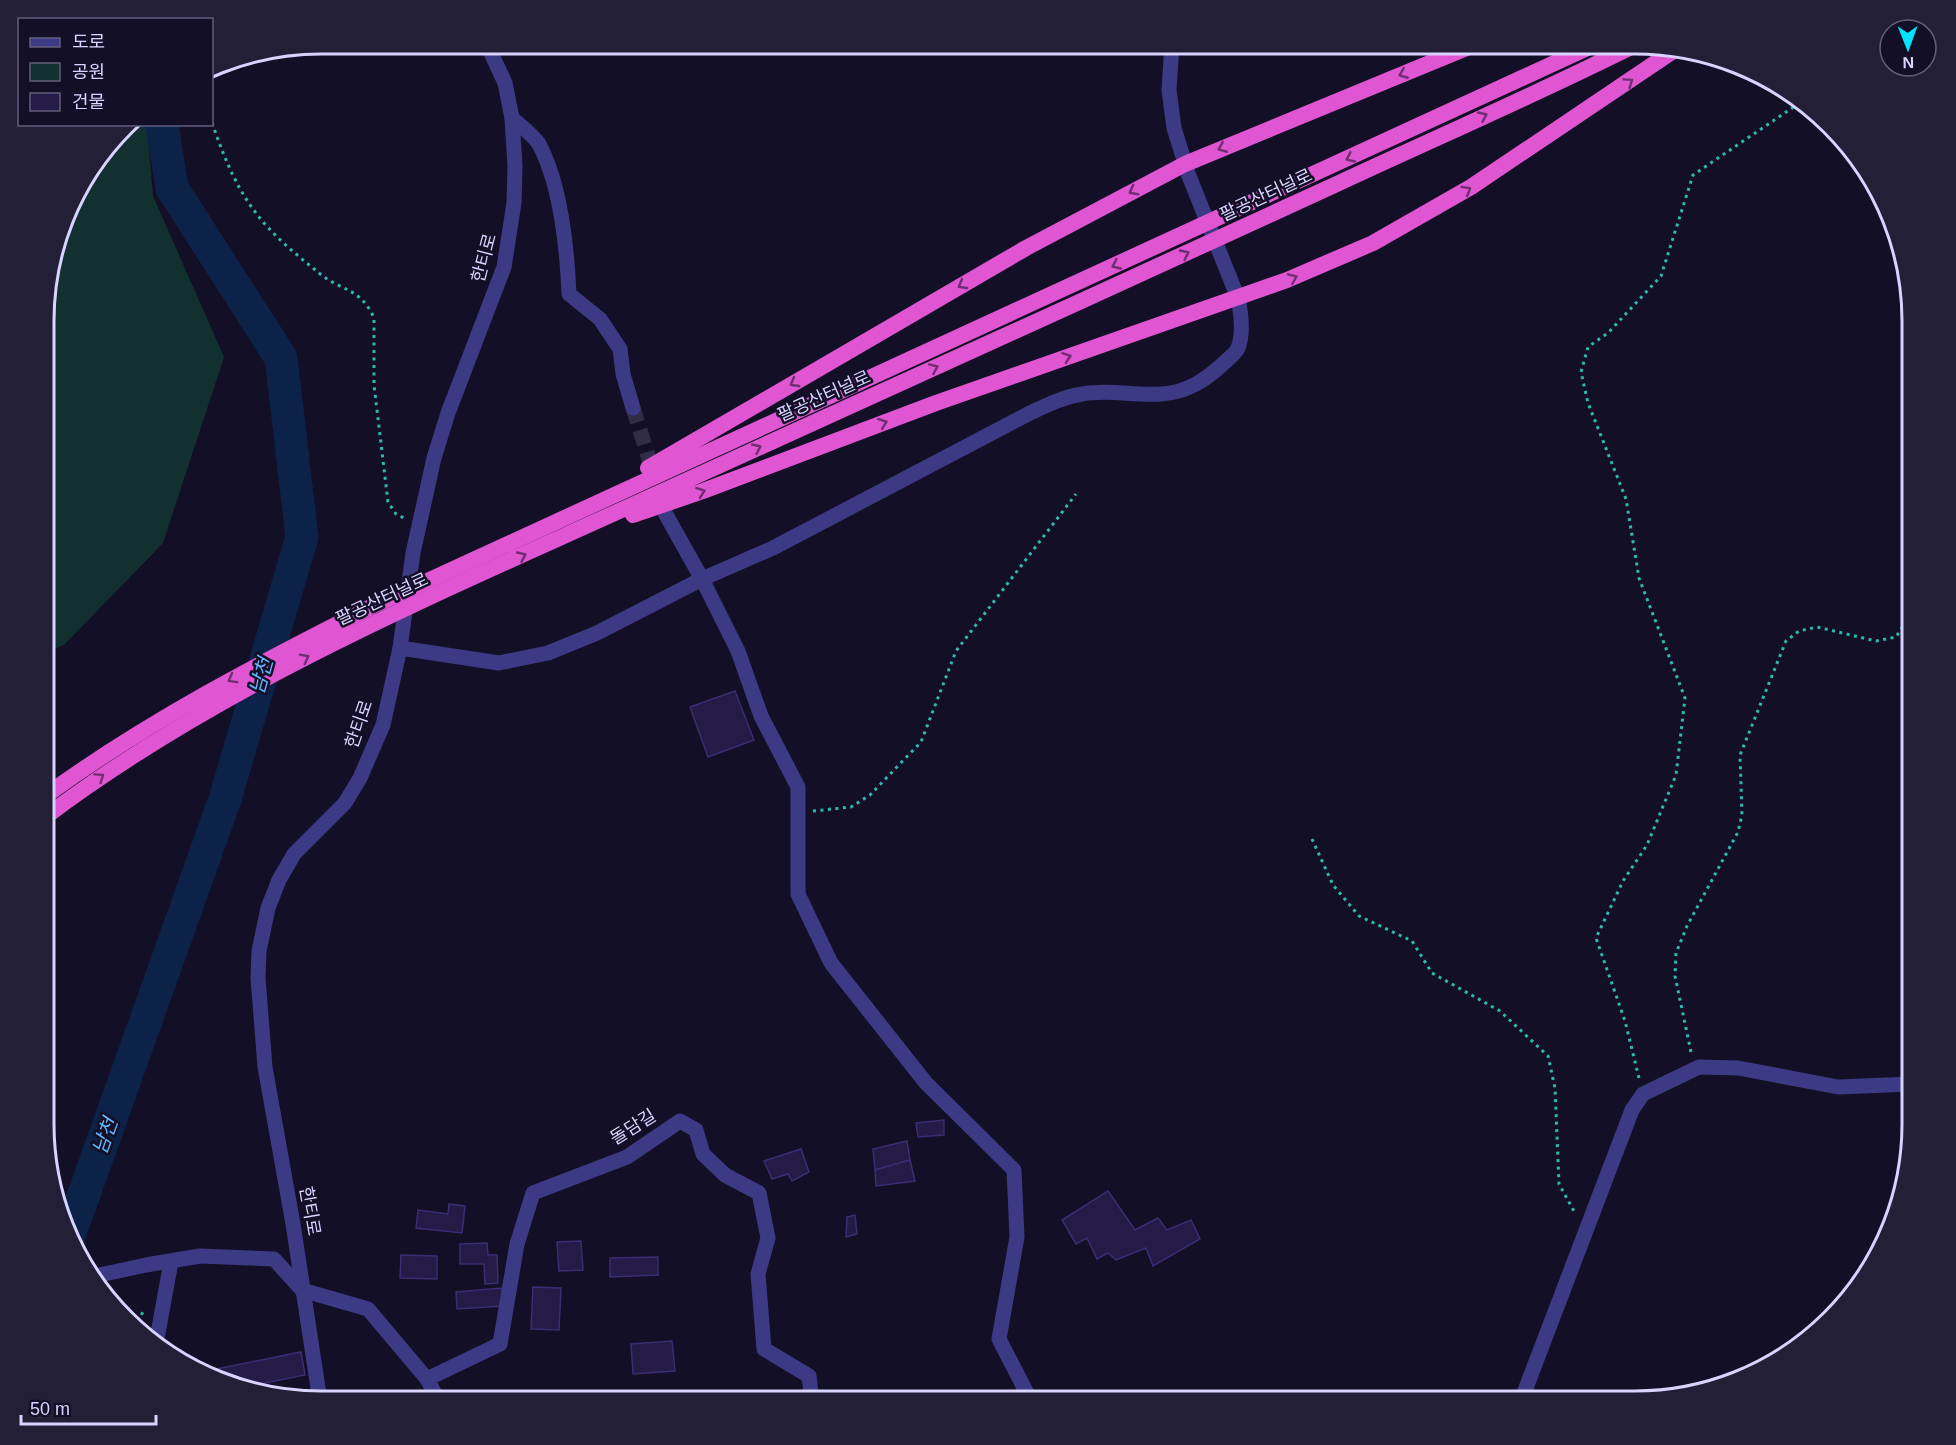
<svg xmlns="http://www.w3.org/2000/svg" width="1956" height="1445" viewBox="0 0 1956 1445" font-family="Arial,'Noto Sans KR',sans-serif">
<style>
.green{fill:#12302f}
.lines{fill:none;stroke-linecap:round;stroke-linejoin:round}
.river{stroke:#0c2248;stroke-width:33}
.building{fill:#241b47;stroke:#3b2d73;stroke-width:1.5}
.minor-tunnel{stroke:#312d47;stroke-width:15;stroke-dasharray:15 8;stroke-linecap:butt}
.path{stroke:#2fb8b0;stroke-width:3;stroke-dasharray:3 4.5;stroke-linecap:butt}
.minor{stroke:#3d3a85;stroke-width:15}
.tertiary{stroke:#3d3a85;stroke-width:15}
.trunk{stroke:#e055d1;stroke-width:16}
.oneway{stroke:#6f2e73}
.labels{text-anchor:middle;stroke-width:5;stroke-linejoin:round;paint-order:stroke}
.street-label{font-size:18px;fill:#d9d4ff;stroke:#130f26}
.water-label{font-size:20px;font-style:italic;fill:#62b6ff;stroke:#130f26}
.rim{fill:none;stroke:#d9d4ff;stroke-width:3}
</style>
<rect width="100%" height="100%" fill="#130f26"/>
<polygon class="green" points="128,125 147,125 153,196 224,357 163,543 65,644 45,654 46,285 81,183"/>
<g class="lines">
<polyline class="river" points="69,1236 225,799 302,537 281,358 172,188 162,124"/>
</g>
<g class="building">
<polygon points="735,691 754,740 708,757 690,707"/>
<polygon points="944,1120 944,1135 918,1137 916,1123"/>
<polygon points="907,1141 910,1160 875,1170 873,1149"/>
<polygon points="801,1149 809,1172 792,1181 788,1174 772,1179 764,1161"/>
<polygon points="910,1160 915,1181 876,1186 875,1170"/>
<polygon points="1108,1191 1135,1230 1158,1218 1167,1230 1191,1220 1200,1239 1153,1266 1146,1248 1116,1260 1108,1253 1097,1259 1087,1238 1076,1244 1062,1220"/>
<polygon points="449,1204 465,1206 462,1233 416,1228 418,1210 448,1214"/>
<polygon points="855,1215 857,1234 846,1237 847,1217"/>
<polygon points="581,1241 583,1270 559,1271 557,1242"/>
<polygon points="487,1243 488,1255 497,1255 498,1283 485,1284 484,1264 460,1264 460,1244"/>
<polygon points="401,1255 437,1256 437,1279 400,1278"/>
<polygon points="658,1257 658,1275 610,1277 610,1258"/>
<polygon points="533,1287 561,1288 559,1330 531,1329"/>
<polygon points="502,1288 503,1306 457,1309 456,1292"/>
<polygon points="672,1341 675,1371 633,1374 631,1344"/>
<polygon points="301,1352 305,1375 245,1387 215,1380 201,1372"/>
<polygon points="620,1391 621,1401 588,1401 588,1394"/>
</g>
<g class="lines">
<polyline class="minor-tunnel" points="633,408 655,478"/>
<g class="path">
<path d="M 212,123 C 223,154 235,186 256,213 C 273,236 297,255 319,273 C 342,292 360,287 374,318 L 374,385 L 388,502 L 396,514 L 404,518"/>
<polyline points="813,811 851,807 870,795 921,742 956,651 1076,494"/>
<polyline points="1312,839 1333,885 1359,916 1412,941 1432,973 1500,1011 1548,1056 1555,1088 1559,1184 1575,1213"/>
<polyline points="1691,1052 1675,976 1676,953 1687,926 1738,832 1742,815 1740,755 1786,641 1799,631 1817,627 1876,641 1896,637 1912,612"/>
<polyline points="1639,1078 1625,1021 1596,938 1623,881 1647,845 1676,775 1685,698 1639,578 1626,499 1588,403 1581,372 1588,347 1608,333 1661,276 1693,175 1801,102"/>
<polyline points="134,1328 144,1310"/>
<polyline points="1499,1401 1505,1396"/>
</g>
<g class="minor">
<path d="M 512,118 C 521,126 533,135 539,144 C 561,185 567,248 569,294 L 600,319 L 620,349 L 623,374 L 633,408"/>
<polyline points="665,513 702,579 738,651 761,716 798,787 798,894 831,963 926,1083 1014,1170 1017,1237 999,1339 1031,1401"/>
<path d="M 400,648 L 499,663 L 548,653 L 597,633 L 702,579 L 773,548 L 1030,413 C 1047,405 1063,397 1082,394 C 1108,389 1134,396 1161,394 C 1187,393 1207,379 1225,362 C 1229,358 1236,353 1238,348 C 1244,333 1241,313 1238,298 L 1189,176 L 1174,128 L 1169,90 L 1172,44"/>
<polyline points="95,1276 146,1265 200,1256 274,1259 302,1290 368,1309 427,1379 439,1401"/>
<polyline points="156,1344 171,1262"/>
<polyline points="427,1379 500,1344 517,1244 533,1193 627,1157 680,1121 696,1130 703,1154 725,1175 759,1193 768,1238 758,1274 764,1349 809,1376 811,1393 806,1401"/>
<polyline points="1521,1401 1632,1110 1643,1094 1699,1067 1738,1068 1838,1087 1912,1084"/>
</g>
<polyline class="tertiary" points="320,1401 293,1224 265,1067 258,978 259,951 268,908 279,880 294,854 345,803 360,778 383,725 400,648 413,553 434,458 448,413 504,267 514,203 515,166 512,118 505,83 487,44"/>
<g class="trunk">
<polyline points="648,468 1026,248 1185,164 1476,44"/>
<polyline points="633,515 703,491 936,403 1287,280 1373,243 1471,187 1676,49"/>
<path d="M 45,796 C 148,721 260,663 373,606 L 1596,44"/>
<path d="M 45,817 C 227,680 444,591 650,497 C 879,392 1110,289 1339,183 C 1438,137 1539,93 1637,44"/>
</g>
</g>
<defs><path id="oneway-chevron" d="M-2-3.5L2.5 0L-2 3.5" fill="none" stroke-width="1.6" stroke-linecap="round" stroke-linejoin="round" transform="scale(1.5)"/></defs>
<g class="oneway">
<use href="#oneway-chevron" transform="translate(1403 74) rotate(158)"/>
<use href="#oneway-chevron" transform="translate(1629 82) rotate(-34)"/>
<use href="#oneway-chevron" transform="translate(1483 116) rotate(-25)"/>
<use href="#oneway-chevron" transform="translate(1222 148) rotate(158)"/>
<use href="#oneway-chevron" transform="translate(1350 158) rotate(155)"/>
<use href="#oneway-chevron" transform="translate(1467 190) rotate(-31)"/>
<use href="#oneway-chevron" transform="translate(1133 191) rotate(152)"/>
<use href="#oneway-chevron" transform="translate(1185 254) rotate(-25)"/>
<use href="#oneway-chevron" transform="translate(1116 265) rotate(155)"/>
<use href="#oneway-chevron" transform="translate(1293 278) rotate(-23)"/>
<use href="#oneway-chevron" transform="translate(962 285) rotate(150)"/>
<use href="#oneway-chevron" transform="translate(1067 357) rotate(-19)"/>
<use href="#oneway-chevron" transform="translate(934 368) rotate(-24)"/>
<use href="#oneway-chevron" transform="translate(794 383) rotate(150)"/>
<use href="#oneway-chevron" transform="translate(883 423) rotate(-21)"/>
<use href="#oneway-chevron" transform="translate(757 448) rotate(-25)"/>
<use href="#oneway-chevron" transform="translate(701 492) rotate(-20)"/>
<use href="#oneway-chevron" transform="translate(522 556) rotate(-25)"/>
<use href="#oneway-chevron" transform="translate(305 658) rotate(-27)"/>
<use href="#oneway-chevron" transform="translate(232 679) rotate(151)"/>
<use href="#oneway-chevron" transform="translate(100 777) rotate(-35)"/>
</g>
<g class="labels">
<g class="street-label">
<text transform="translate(1266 195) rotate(-25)" y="6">팔공산터널로</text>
<text transform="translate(484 258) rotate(-75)" y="6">한티로</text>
<text transform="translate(824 396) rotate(-24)" y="6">팔공산터널로</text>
<text transform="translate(382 599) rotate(-25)" y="6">팔공산터널로</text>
<text transform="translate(359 724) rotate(-71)" y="6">한티로</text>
<text transform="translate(633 1127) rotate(-32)" y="6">돌담길</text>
<text transform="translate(310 1211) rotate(80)" y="6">한티로</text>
</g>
<g class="water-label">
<text transform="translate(261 676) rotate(-74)" y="7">남천</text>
<text transform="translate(105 1136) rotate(-70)" y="7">남천</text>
</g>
</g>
<path d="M0 0H1956V1445H0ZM321 54H1635A267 267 0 0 1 1902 321V1124A267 267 0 0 1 1635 1391H321A267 267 0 0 1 54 1124V321A267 267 0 0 1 321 54Z" fill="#231f37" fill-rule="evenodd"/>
<path class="rim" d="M321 54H1635A267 267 0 0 1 1902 321V1124A267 267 0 0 1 1635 1391H321A267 267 0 0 1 54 1124V321A267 267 0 0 1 321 54Z"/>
<rect x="18" y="18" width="195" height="108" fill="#130f26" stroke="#625e7d" stroke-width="1.5"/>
<rect x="30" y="38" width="30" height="9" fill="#3d3a85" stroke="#625e7d" stroke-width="1.5"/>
<text x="72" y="48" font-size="18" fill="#d9d4ff">도로</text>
<rect x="30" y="63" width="30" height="18" fill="#12302f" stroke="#625e7d" stroke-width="1.5"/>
<text x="72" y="78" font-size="18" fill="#d9d4ff">공원</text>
<rect x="30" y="93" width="30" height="18" fill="#241b47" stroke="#625e7d" stroke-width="1.5"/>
<text x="72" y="108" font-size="18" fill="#d9d4ff">건물</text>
<g transform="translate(1908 48) rotate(179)"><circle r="28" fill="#130f26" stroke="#625e7d" stroke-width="1.5"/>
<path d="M0-4.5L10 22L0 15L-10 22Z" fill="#00e5ff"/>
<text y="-9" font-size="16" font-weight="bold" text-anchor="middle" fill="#d9d4ff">N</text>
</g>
<path d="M21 1415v9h135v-9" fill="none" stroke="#d9d4ff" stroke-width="3"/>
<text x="30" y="1415" font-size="18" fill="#d9d4ff" stroke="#130f26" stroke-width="4.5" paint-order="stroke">50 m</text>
</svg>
